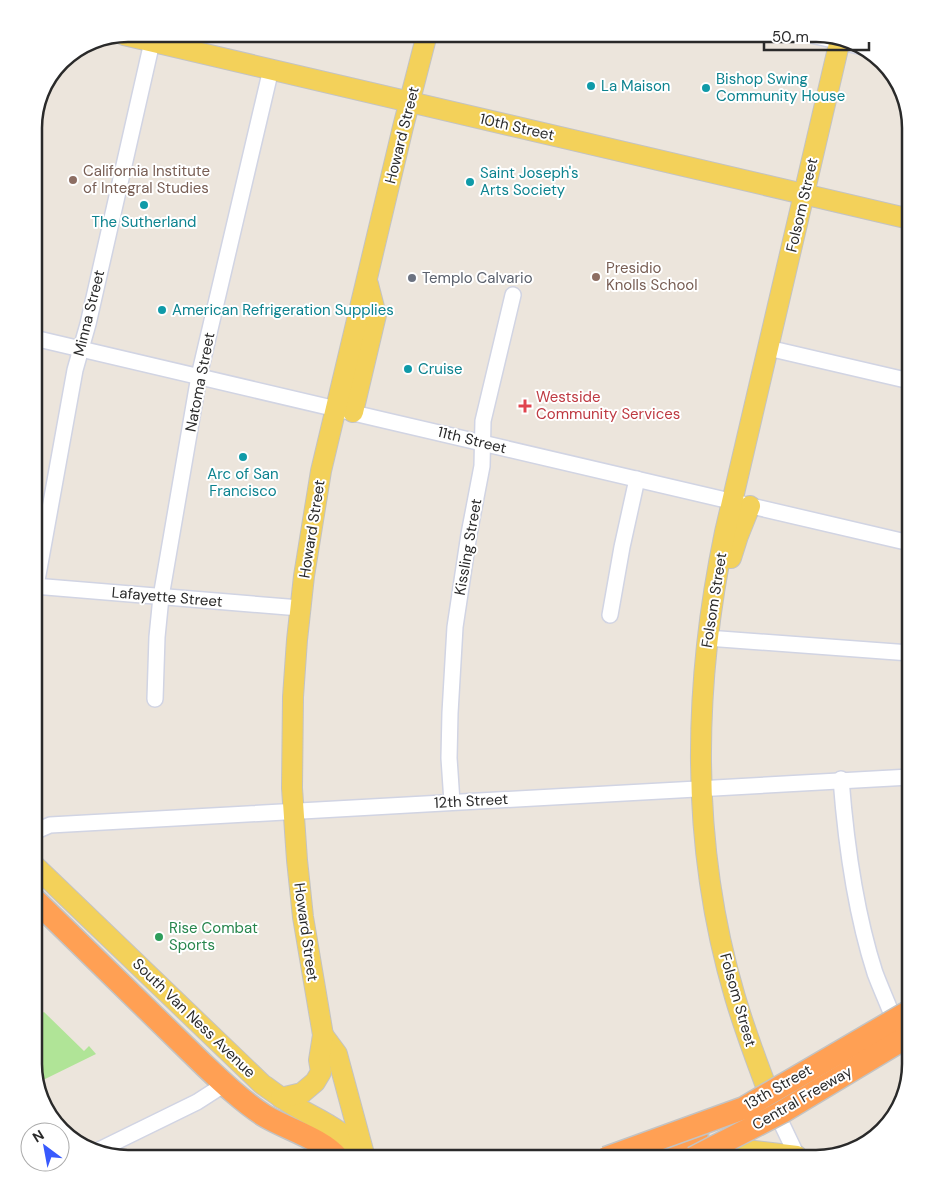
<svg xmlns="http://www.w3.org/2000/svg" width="944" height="1192" viewBox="0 0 944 1192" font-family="'DM Sans',sans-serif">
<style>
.park{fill:#b0e497}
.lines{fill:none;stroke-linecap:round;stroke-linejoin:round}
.minor-casing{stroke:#d1d4e3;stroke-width:18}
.major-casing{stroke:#c3c3c3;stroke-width:22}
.highway-casing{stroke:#c3c3c3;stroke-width:25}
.minor{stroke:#fff;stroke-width:15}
.major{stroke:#f3d15a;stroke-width:20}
.highway{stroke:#ffa054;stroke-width:22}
.highway-bridge-casing{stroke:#c3c3c3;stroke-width:25;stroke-linecap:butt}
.highway-bridge{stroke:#ffa054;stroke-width:22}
.culture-dot{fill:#0f9aa8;stroke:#fff;stroke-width:2}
.education-dot{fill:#8d6e63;stroke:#fff;stroke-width:2}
.worship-dot{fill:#6b7280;stroke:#fff;stroke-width:2}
.health-dot{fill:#e0444e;stroke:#fff;stroke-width:2}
.leisure-dot{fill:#2e9e5b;stroke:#fff;stroke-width:2}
.labels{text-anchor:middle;stroke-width:4;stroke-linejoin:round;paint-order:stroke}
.culture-label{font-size:15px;fill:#0d838f;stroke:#fff;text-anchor:start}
.street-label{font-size:15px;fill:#2a2a2a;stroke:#fff}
.education-label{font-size:15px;fill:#785e54;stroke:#fff;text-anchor:start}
.worship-label{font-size:15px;fill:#5b616d;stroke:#fff;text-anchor:start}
.health-label{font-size:15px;fill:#be3a42;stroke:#fff;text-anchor:start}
.leisure-label{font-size:15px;fill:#27864d;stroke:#fff;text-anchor:start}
.rim{fill:none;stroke:#2a2a2a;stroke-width:2.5}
</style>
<rect width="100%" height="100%" fill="#ece5dc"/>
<polygon class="park" points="44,1012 84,1051 89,1046 96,1054 39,1082 34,1064 34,1022 41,1018 39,1015"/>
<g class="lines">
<defs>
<g id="minor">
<polyline points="807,34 863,47"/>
<path d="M 34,338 C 326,406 618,476 910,543"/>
<polyline points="768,348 910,381"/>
<polyline points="34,586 300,608"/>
<polyline points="36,586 75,370 88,324 152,42"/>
<polyline points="610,615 622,547 637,479"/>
<polyline points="707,638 910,653"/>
<polyline points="155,699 157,637 161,597 199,376 271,69"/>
<path d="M 841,779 C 846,844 855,911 875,973 C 881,989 888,1004 894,1020"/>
<polyline points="452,802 449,758 450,713 455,627 469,534 482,466 483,421 513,295"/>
<polyline points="34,832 50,825 910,777"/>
<polyline points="778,1116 798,1158"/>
<polyline points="99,1150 197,1102 225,1084"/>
</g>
<g id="major">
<polyline points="124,35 910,219"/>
<polyline points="353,412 376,315 368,284"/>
<polyline points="731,558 738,536 750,506"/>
<path d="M 34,865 L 262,1084 C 272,1091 281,1098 291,1104 C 316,1119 350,1131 363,1158"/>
<polyline points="323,1035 337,1054 364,1154"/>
<polyline points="281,1098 302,1093 315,1082 321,1072 319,1060 323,1035 303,917 297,860 292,788 293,697 297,640 304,576 321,471 403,127 427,34"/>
<path d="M 774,1107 C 760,1071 746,1034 735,997 C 690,845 693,686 725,532 L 840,40"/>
<polyline points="707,1155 737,1149 797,1156"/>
</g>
<g id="highway">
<path d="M 34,899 L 203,1064 C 222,1082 243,1102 265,1116 C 287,1129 322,1139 338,1158"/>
<polyline points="646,1158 697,1133"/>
</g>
</defs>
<use href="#minor" class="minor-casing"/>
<use href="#major" class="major-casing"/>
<use href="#highway" class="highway-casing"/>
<use href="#minor" class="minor"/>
<use href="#major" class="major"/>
<use href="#highway" class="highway"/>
<defs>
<g id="highway-bridge">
<polyline points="606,1158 744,1108 910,1011"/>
<polyline points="693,1158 782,1112 910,1035"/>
</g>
</defs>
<use href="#highway-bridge" class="highway-bridge-casing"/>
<use href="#highway-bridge" class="highway-bridge"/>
</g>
<g class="culture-dot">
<circle cx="591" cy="86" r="5"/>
<circle cx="706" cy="88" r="5"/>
<circle cx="470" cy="182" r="5"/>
<circle cx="144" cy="205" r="5"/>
<circle cx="162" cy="310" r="5"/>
<circle cx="408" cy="369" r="5"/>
<circle cx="243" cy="457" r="5"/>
</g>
<g class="education-dot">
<circle cx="73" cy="180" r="5"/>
<circle cx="596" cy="277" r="5"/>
</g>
<circle class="worship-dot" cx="412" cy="278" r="5"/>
<path class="health-dot" d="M522.5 398.5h5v5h5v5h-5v5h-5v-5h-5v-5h5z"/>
<circle class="leisure-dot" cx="159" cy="937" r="5"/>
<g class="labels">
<g class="culture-label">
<text x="716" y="84">Bishop Swing<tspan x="716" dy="17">Community House</tspan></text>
<text x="601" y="91">La Maison</text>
<text x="480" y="178">Saint Joseph's<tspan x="480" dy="17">Arts Society</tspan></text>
<text x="144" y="227" text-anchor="middle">The Sutherland</text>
<text x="172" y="315">American Refrigeration Supplies</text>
<text x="418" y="374">Cruise</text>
<text x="243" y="479" text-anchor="middle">Arc of San<tspan x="243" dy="17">Francisco</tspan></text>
</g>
<g class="street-label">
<text transform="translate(517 127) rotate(13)" y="5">10th Street</text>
<text transform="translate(402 135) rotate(-76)" y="5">Howard Street</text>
<text transform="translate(802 205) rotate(-77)" y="5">Folsom Street</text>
<text transform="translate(89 313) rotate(-76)" y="5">Minna Street</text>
<text transform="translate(200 382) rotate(-79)" y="5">Natoma Street</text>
<text transform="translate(472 440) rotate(14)" y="5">11th Street</text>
<text transform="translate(312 529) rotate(-81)" y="5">Howard Street</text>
<text transform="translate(468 547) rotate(-80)" y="5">Kissling Street</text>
<text transform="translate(167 597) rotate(5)" y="5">Lafayette Street</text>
<text transform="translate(714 600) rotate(-81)" y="5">Folsom Street</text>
<text transform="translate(471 801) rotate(-3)" y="5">12th Street</text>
<text transform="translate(306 932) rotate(82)" y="5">Howard Street</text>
<text transform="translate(738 1000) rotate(74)" y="5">Folsom Street</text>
<text transform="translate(194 1018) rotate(44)" y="5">South Van Ness Avenue</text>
<text transform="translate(778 1087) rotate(-30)" y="5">13th Street</text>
<text transform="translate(802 1098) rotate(-30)" y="5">Central Freeway</text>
</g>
<g class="education-label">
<text x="83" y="176">California Institute<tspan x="83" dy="17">of Integral Studies</tspan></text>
<text x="606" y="273">Presidio<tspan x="606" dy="17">Knolls School</tspan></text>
</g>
<g class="worship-label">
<text x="422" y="283">Templo Calvario</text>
</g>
<g class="health-label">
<text x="536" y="402">Westside<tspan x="536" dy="17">Community Services</tspan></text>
</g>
<g class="leisure-label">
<text x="169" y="933">Rise Combat<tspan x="169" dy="17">Sports</tspan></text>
</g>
</g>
<path d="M0 0H944V1192H0ZM128 42H816A86 86 0 0 1 902 128V1064A86 86 0 0 1 816 1150H128A86 86 0 0 1 42 1064V128A86 86 0 0 1 128 42Z" fill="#fff" fill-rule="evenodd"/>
<path class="rim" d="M128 42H816A86 86 0 0 1 902 128V1064A86 86 0 0 1 816 1150H128A86 86 0 0 1 42 1064V128A86 86 0 0 1 128 42Z"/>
<g transform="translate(45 1147) rotate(328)"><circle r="24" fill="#ffffff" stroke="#aaaaaa"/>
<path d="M0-4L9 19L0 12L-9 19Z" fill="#385afd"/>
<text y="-8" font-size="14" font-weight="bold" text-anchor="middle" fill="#2a2a2a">N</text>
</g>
<path d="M764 42v8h105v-8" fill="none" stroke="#2a2a2a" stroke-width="2.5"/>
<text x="772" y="42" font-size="15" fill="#2a2a2a" stroke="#ffffff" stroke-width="4" paint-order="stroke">50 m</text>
</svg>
